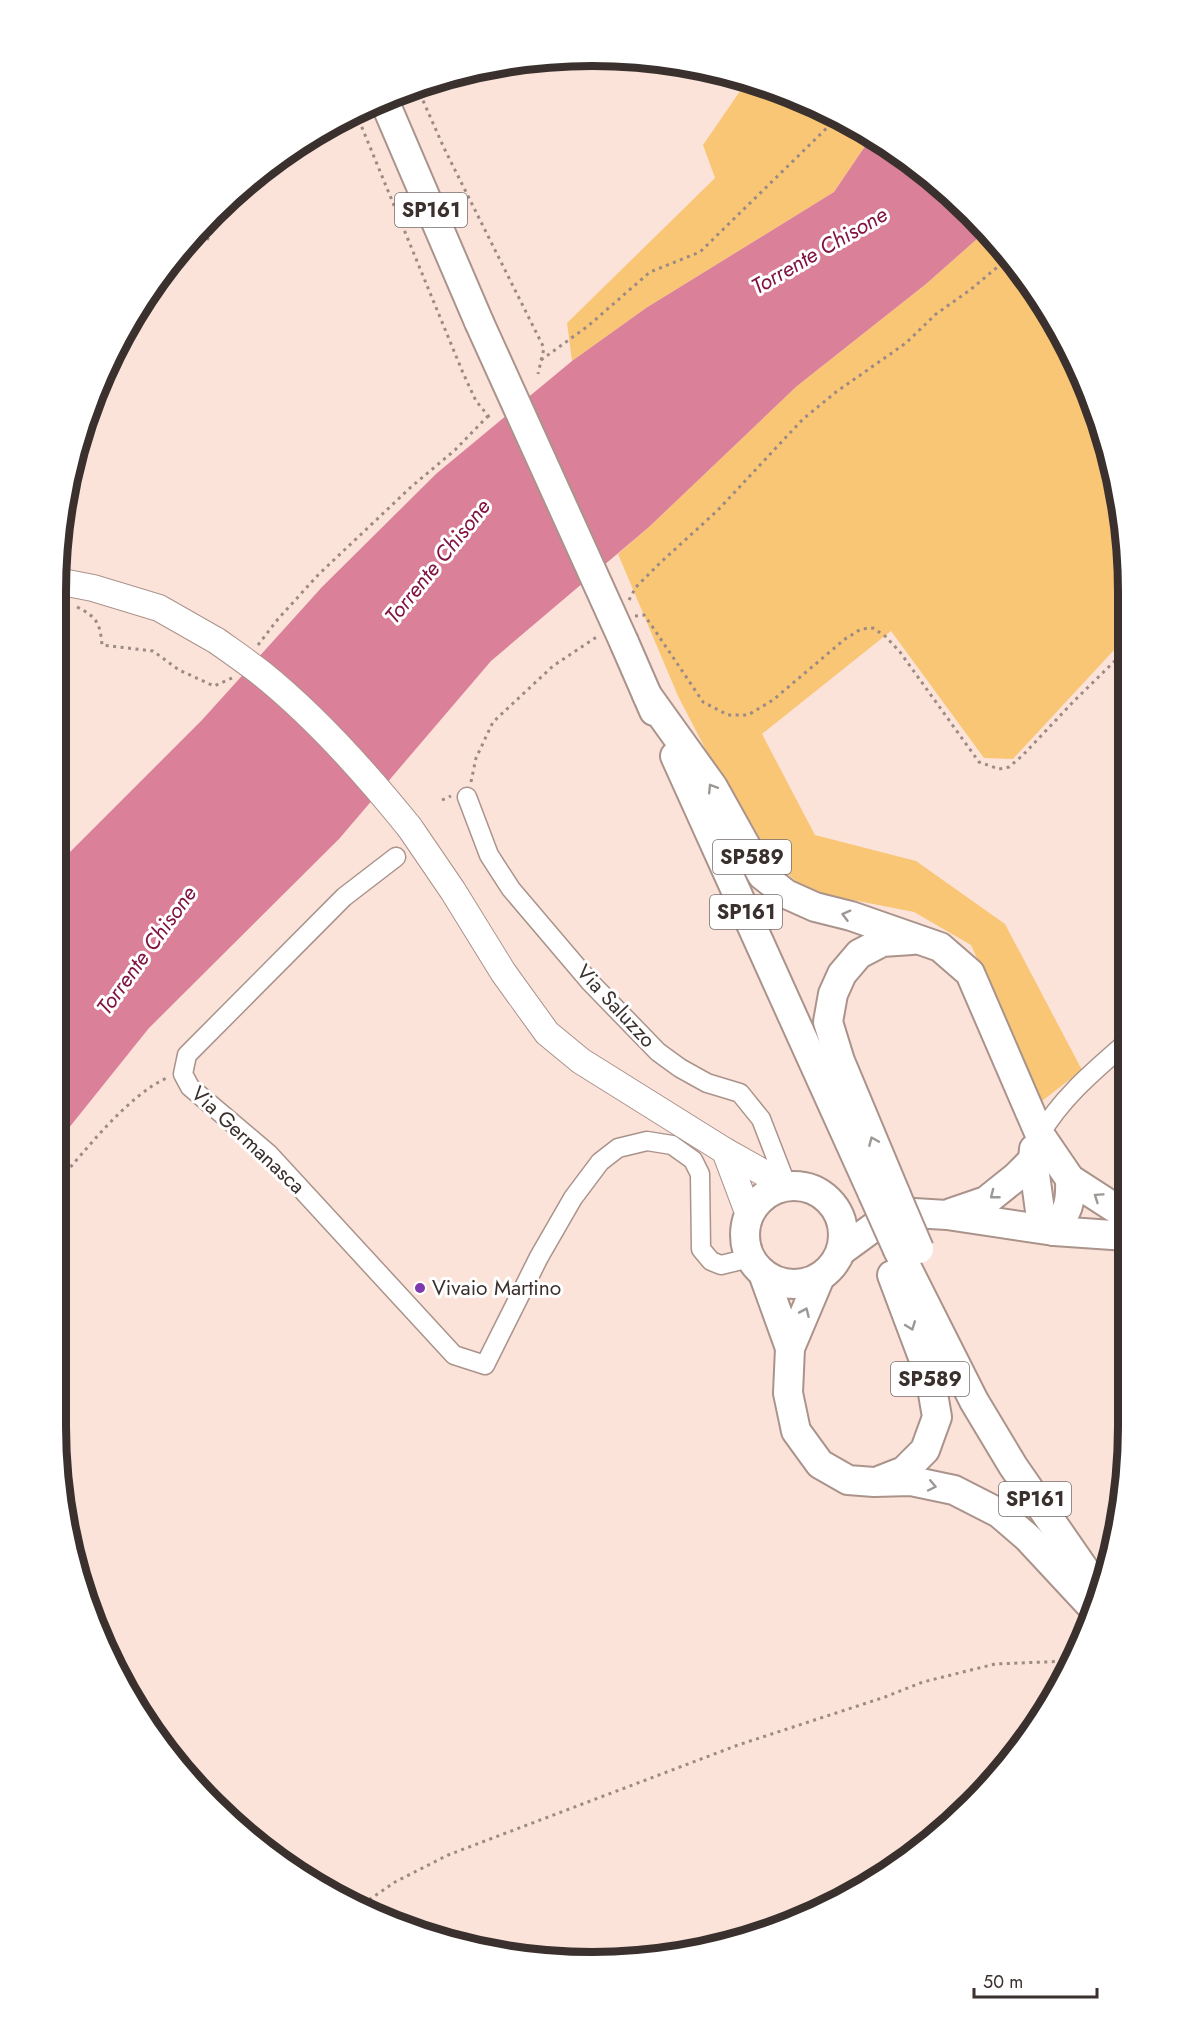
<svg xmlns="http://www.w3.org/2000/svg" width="1184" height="2018" viewBox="0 0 1184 2018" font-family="Jost,sans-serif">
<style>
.green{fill:#f9c676}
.water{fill:#db8099}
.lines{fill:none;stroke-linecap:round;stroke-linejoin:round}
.minor-casing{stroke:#aa938b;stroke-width:21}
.secondary-casing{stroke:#aa938b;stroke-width:28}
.primary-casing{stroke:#aa938b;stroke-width:32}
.path{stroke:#9c8a84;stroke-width:3;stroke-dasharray:3 4.5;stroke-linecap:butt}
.minor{stroke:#fff;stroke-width:18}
.secondary{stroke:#fff;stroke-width:26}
.primary{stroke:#fff;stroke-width:28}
.secondary-bridge-casing{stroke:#aa938b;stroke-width:28;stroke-linecap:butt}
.primary-bridge-casing{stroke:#aa938b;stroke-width:32;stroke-linecap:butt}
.secondary-bridge{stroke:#fff;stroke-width:26}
.primary-bridge{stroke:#fff;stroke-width:28}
.oneway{stroke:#9c9896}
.poi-dot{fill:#7c3aae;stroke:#fff;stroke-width:2}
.labels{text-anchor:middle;stroke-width:6;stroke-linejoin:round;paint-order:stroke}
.shield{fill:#fff;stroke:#756e6c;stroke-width:1.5}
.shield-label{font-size:20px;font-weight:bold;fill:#3a302d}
.street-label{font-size:21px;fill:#3a302d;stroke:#fff}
.poi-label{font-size:21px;fill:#3a302d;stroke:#fff;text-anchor:start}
.water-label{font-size:22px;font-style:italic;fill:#801340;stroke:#fff}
.rim{fill:none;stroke:#3a302d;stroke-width:8}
</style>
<rect width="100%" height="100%" fill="#fce3da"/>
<g class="green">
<polygon points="747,81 797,96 872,136 834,192 646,308 572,361 567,323 715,178 703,145"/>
<polygon points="986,231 1056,323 1100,420 1127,557 1127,636 1013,759 984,758 891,631 762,734 815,835 916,861 1005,924 1082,1070 1042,1101 971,945 914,912 807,891 755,845 678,696 618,554 649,527 797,386 926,284"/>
</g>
<polygon class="water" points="872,136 890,146 972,213 986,231 926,284 797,386 649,527 491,661 339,839 149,1028 56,1144 56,866 202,720 322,587 437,473 572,361 646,308 834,192"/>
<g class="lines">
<defs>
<g id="minor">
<polyline points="467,797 489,855 511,889 590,982 658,1052 680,1068 707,1083 740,1093 761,1119 787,1186"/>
<polyline points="396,857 344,897 187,1055 183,1074 190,1087 269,1154 454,1355 485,1365 539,1257 573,1198 600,1162 618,1148 647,1141 672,1145 693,1160 700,1174 701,1249 711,1261 721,1265 750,1258"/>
<path d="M 1040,1135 C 1061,1098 1095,1070 1127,1042"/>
</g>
<g id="secondary">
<polyline points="57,581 93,588 159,608 217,641"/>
<polyline points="410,828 453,891 503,972 547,1033 581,1061 725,1151 787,1186"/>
<polyline points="725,1151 749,1215"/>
</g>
<g id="primary">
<polyline points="383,98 479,322"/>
<polyline points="624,642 654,711"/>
<polyline points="647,695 713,787 762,875 786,894 815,907 851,916 940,947 970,973 1040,1135 1070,1179 1121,1212 1127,1214"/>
<polyline points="675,756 873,1194"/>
<polyline points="1034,1149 1033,1160 1040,1211 1054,1231"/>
<circle cx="794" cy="1235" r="49"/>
<polyline points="896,1195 840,1061 828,1022 833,994 842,974 859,954 882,942 912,940"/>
<polyline points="881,1211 947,1215 1054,1231 1127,1236"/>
<polyline points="951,1213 986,1201 1016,1177 1033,1160"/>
<path d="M 1054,1231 C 1068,1210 1071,1205 1070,1179"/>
<polyline points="898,1250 974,1401 1013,1466 1098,1589"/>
<polyline points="841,1251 893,1213"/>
<polyline points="764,1276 790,1348"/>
<polyline points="820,1277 790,1348 788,1393 796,1431 820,1464 848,1480 874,1482 911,1481 954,1490 999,1513 1028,1538 1095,1610"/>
<polyline points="881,1480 904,1471 925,1450 937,1417 930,1376 892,1275"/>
</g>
</defs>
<use href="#minor" class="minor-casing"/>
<use href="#secondary" class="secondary-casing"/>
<use href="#primary" class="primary-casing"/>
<g class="path">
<polyline points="417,87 444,148 544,348 538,374"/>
<polyline points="356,113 463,373 476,401 490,418"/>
<polyline points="207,240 236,193"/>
<polyline points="541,360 588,326 650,272 700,252 837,118"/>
<polyline points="629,600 636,587 661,562 717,511 803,419 836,392 906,343 936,314 970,290 1007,259"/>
<path d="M 77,607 C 97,617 100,623 102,645 L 153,651 L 179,670 L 214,686 L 232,678"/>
<polyline points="635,616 644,615 652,626 703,702 728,715 748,715 773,700 845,639 861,629 873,628 885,636 900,652 979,762 999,769 1009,767 1023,755 1073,702 1127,649"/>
<polyline points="258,645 278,619 318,575 411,487 455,450 488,416"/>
<polyline points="471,782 476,758 493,722 553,666 598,636"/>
<polyline points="442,800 451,796"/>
<path d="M 56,1184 C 84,1152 129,1094 167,1078"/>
<polyline points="363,1904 395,1882 448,1855 738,1745 885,1697 923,1682 995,1664 1069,1661"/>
</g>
<use href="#minor" class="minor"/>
<use href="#secondary" class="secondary"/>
<use href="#primary" class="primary"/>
<defs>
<path id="secondary-bridge" d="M 217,641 C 231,651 247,662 261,673 C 317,718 365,772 410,828"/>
<g id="primary-bridge">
<polyline points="479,322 624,642"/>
<polyline points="873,1194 898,1250"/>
<polyline points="896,1195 919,1249"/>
</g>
</defs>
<use href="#secondary-bridge" class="secondary-bridge-casing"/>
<use href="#primary-bridge" class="primary-bridge-casing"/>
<use href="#secondary-bridge" class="secondary-bridge"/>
<use href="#primary-bridge" class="primary-bridge"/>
</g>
<defs><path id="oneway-chevron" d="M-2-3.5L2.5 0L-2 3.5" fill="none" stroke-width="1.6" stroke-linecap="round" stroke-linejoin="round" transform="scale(1.5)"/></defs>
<g class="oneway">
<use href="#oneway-chevron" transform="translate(712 788) rotate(-122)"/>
<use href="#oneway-chevron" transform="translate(846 915) rotate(-165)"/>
<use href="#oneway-chevron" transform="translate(873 1141) rotate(-113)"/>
<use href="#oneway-chevron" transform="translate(994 1195) rotate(142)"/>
<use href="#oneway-chevron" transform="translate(1098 1197) rotate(-146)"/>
<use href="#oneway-chevron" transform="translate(805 1312) rotate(-66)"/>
<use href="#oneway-chevron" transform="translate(911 1326) rotate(69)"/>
<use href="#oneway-chevron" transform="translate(932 1486) rotate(12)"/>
</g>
<circle class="poi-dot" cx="420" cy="1288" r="6"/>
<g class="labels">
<g class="shield">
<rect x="395" y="193" width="72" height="34" rx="4.5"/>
<rect x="713" y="840" width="78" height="34" rx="4.5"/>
<rect x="710" y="895" width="72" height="34" rx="4.5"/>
<rect x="891" y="1362" width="78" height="34" rx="4.5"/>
<rect x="999" y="1482" width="72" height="34" rx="4.5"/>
</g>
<g class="shield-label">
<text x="431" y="217">SP161</text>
<text x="752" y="864">SP589</text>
<text x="746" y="919">SP161</text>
<text x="930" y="1386">SP589</text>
<text x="1035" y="1506">SP161</text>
</g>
<g class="street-label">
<text transform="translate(616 1006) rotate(47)" y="7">Via Saluzzo</text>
<text transform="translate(248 1140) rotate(43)" y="7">Via Germanasca</text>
</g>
<g class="poi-label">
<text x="432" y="1295">Vivaio Martino</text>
</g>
<g class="water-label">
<text transform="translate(819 250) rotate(-30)" y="8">Torrente Chisone</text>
<text transform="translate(437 561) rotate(-51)" y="8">Torrente Chisone</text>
<text transform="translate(146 950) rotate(-54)" y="8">Torrente Chisone</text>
</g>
</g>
<path d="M0 0H1184V2018H0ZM592 66H592A526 526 0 0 1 1118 592V1426A526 526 0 0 1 592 1952H592A526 526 0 0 1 66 1426V592A526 526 0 0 1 592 66Z" fill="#fff" fill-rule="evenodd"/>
<path class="rim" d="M592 66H592A526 526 0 0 1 1118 592V1426A526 526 0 0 1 592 1952H592A526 526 0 0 1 66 1426V592A526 526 0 0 1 592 66Z"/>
<path d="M974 1988v9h123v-9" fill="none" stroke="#3a302d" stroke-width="3"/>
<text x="983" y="1988" font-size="18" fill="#3a302d" stroke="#ffffff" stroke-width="4.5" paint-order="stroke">50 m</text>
</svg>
